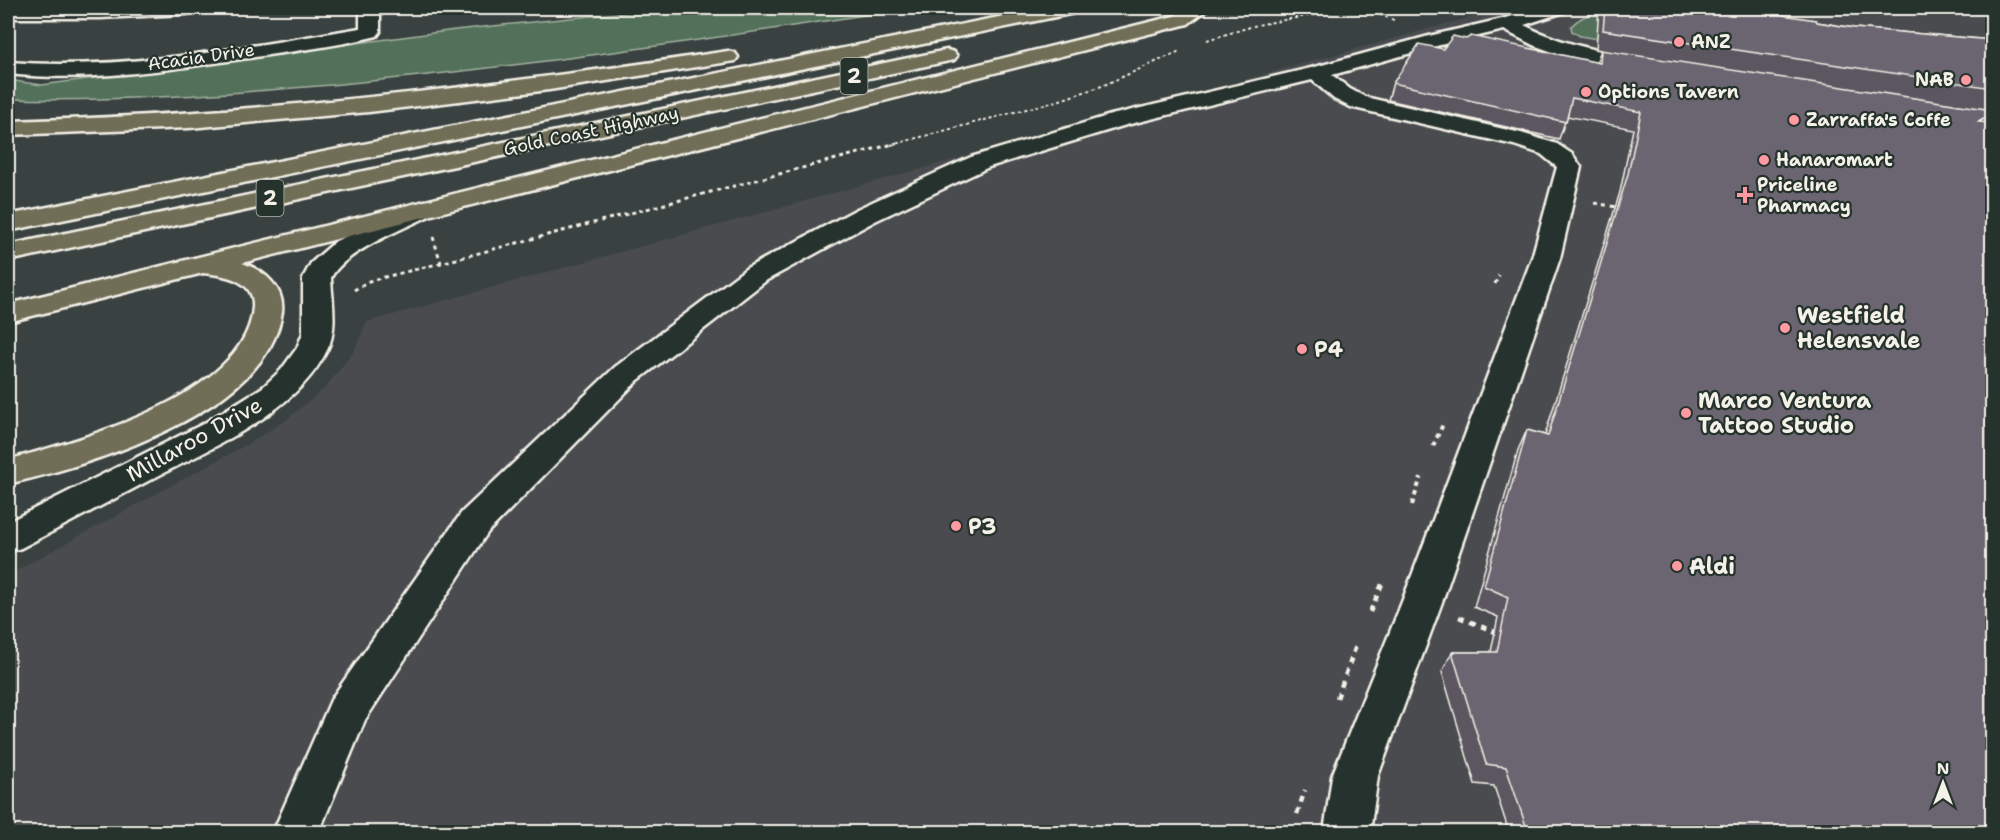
<svg xmlns="http://www.w3.org/2000/svg" width="2000" height="840" viewBox="0 0 2000 840" font-family="'Shantell Sans',sans-serif">
<style>
.built{fill:#484c4f}
.green{fill:#52715a;stroke:#a3b1a1;stroke-width:1.5}
.lines{fill:none;stroke-linecap:round;stroke-linejoin:round}
.minor-casing{stroke:#f4f1e8;stroke-width:5}
.highway-casing{stroke:#f4f1e8;stroke-width:5}
.path-far3{stroke:#f4f1e8;stroke-width:2;stroke-dasharray:3 3;stroke-linecap:butt}
.path-far2{stroke:#f4f1e8;stroke-width:3;stroke-dasharray:4 4;stroke-linecap:butt}
.path-far1{stroke:#f4f1e8;stroke-width:4;stroke-dasharray:4.5 4.5;stroke-linecap:butt}
.path{stroke:#f4f1e8;stroke-width:4.5;stroke-dasharray:6 6;stroke-linecap:butt}
.minor{fill:#26332d;fill-rule:evenodd}
.highway{fill:#716e59;fill-rule:evenodd}
.wall{fill:#5b5760;stroke:#f4f1e8;stroke-width:1.5}
.shaded-wall{fill:#4a474e;stroke:#f4f1e8;stroke-width:1.5}
.building{fill:#6a6570;stroke:#f4f1e8;stroke-width:1.5}
.poi-dot{fill:#ff9aa2;stroke:#26332d;stroke-width:2}
.labels{text-anchor:middle;stroke-width:4.5;stroke-linejoin:round;paint-order:stroke}
.far-poi-label{font-size:18px;font-weight:bold;fill:#f4f1e8;stroke:#26332d;text-anchor:start}
.far-street-label{font-size:18px;fill:#f4f1e8;stroke:#26332d}
.shield{fill:#26332d;stroke:#b6b8b0;stroke-width:1.5}
.shield-label{font-size:21px;font-weight:bold;fill:#f4f1e8}
.poi-label{font-size:22px;font-weight:bold;fill:#f4f1e8;stroke:#26332d;text-anchor:start}
.street-label{font-size:22px;fill:#f4f1e8;stroke:#26332d}
</style>
<rect width="100%" height="100%" fill="#3a4241"/>
<filter id="ink" filterUnits="userSpaceOnUse"><feTurbulence type="fractalNoise" baseFrequency=".0167" numOctaves="2"/><feDisplacementMap in="SourceGraphic" scale="12" xChannelSelector="R" yChannelSelector="G"/><feConvolveMatrix kernelMatrix="1 2 1 2 8 2 1 2 1" color-interpolation-filters="sRGB"/></filter>
<g filter="url(#ink)">
<polygon class="built" points="1504,8 1992,8 1992,832 8,832 8,575 253,441 286,420 325,388 354,351 367,322"/>
<g class="green">
<path d="M 667,8 L 910,8 C 717,38 525,67 331,85 C 224,94 115,102 8,99 L 8,80 L 42,85 L 455,30 Z"/>
<path d="M 1599,13 L 1604,40 L 1580,36 L 1572,31 L 1571,27 C 1577,19 1589,13 1599,13 Z"/>
</g>
<g class="lines">
<defs>
<g id="minor">
<polygon points="8,8 196,8 193,12 186,14 100,18 8,18"/>
<path d="M 360,8 L 380,8 L 380,32 L 377,36 C 337,46 295,51 255,57 C 174,69 90,83 8,74 L 8,62 C 125,71 245,47 360,28 Z"/>
<path d="M 1539,8 L 1567,8 L 1564,12 L 1524,25 C 1564,46 1605,51 1648,62 L 1652,66 L 1648,70 L 1641,72 L 1564,56 L 1533,45 L 1504,30 L 1440,45 L 1332,75 L 1350,89 L 1365,97 L 1521,133 L 1557,144 L 1572,154 L 1581,167 L 1560,258 L 1442,602 L 1378,776 L 1370,832 L 1324,832 L 1332,776 L 1402,602 L 1532,258 L 1557,167 L 1541,154 L 1514,145 L 1350,107 L 1334,99 L 1312,80 L 1126,125 L 989,167 L 875,221 L 767,280 L 637,381 L 488,532 L 365,720 L 319,832 L 273,832 L 332,698 L 462,512 L 615,367 L 747,268 L 857,209 L 971,157 L 1111,115 L 1311,68 L 1429,36 L 1502,19 Z"/>
<path d="M 424,201 L 433,204 L 437,209 L 433,214 C 408,227 342,252 331,278 C 332,301 338,329 327,350 C 297,413 209,449 150,480 C 107,503 64,525 21,548 L 8,552 L 8,522 L 203,424 L 263,387 L 281,370 L 297,348 L 303,333 L 303,278 L 311,263 L 336,241 Z"/>
</g>
<g id="highway">
<polygon points="1044,8 1080,8 1077,12 1070,14 8,231 8,215"/>
<path d="M 1187,8 L 1209,8 L 1188,24 L 242,263 C 264,270 285,288 282,312 C 268,412 91,465 8,484 L 8,460 C 77,440 247,397 253,307 C 255,279 223,275 203,273 L 8,322 L 8,304 L 1174,16 Z"/>
<polygon points="947,50 954,52 957,56 954,60 8,261 8,245"/>
<path d="M 728,51 L 735,53 L 738,57 L 735,61 L 549,90 L 369,112 L 189,128 L 8,135 L 8,121 C 250,115 489,87 728,51 Z"/>
</g>
</defs>
<use href="#minor" class="minor-casing"/>
<use href="#highway" class="highway-casing"/>
<g class="path-far3">
<polyline points="1363,8 1396,21"/>
<polyline points="1207,40 1257,25 1350,8"/>
<polyline points="891,145 1060,100 1102,86 1180,51"/>
</g>
<g class="path-far2">
<polyline points="1595,203 1616,207"/>
<polyline points="433,237 441,263 897,143"/>
<polyline points="1495,284 1499,275"/>
<polyline points="354,290 369,281 441,263"/>
</g>
<g class="path-far1">
<polyline points="1433,446 1444,422"/>
<polyline points="1412,505 1421,477"/>
</g>
<g class="path">
<polyline points="1370,612 1383,582"/>
<polyline points="1459,617 1495,632"/>
<polyline points="1337,698 1357,643"/>
<polyline points="1297,814 1305,790"/>
</g>
<use href="#minor" class="minor"/>
<use href="#highway" class="highway"/>
</g>
<polygon class="wall" points="1599,8 1747,8 1817,22 1854,28 1992,40 1992,832 1509,832 1494,786 1475,784 1442,672 1452,652 1491,652 1498,617 1474,607 1518,450 1527,430 1545,435 1620,192 1633,129 1567,116 1559,139 1388,100 1393,83 1443,49 1466,39 1596,63 1601,50 1596,49"/>
<polygon class="shaded-wall" points="1992,115 1992,122 1988,129 1978,122"/>
<g class="building">
<polygon points="1605,8 1747,8 1782,13 1783,15 1816,20 1817,22 1854,28 1992,40 1992,88 1603,30"/>
<polygon points="1453,36 1466,39 1471,36 1600,63 1601,50 1992,110 1992,115 1978,122 1992,123 1992,832 1528,832 1506,767 1486,764 1452,652 1497,652 1508,597 1484,586 1527,430 1548,436 1628,174 1641,112 1572,98 1566,122 1393,83 1419,44 1443,49"/>
</g>
</g>
<g class="poi-dot">
<circle cx="1679" cy="42" r="6"/>
<circle cx="1966" cy="80" r="6"/>
<circle cx="1586" cy="92" r="6"/>
<circle cx="1794" cy="120" r="6"/>
<circle cx="1764" cy="160" r="6"/>
<path d="M1742 186h6v6h6v6h-6v6h-6v-6h-6v-6h6z"/>
<circle cx="1785" cy="328" r="6"/>
<circle cx="1302" cy="349" r="6"/>
<circle cx="1686" cy="413" r="6"/>
<circle cx="956" cy="526" r="6"/>
<circle cx="1677" cy="566" r="6"/>
</g>
<g class="labels">
<g class="far-poi-label">
<text x="1691" y="48">ANZ</text>
<text x="1954" y="86" text-anchor="end">NAB</text>
<text x="1598" y="98">Options Tavern</text>
<text x="1806" y="126">Zarraffa's Coffe</text>
<text x="1776" y="166">Hanaromart</text>
<text x="1757" y="191">Priceline<tspan x="1757" dy="21">Pharmacy</tspan></text>
</g>
<g class="far-street-label">
<text transform="translate(201 57) rotate(-8)" y="6">Acacia Drive</text>
<text transform="translate(591 131) rotate(-12)" y="6">Gold Coast Highway</text>
</g>
<g class="shield">
<rect x="840.5" y="58" width="27" height="36" rx="4.5"/>
<rect x="256.5" y="180" width="27" height="36" rx="4.5"/>
</g>
<g class="shield-label">
<text x="854" y="83">2</text>
<text x="270" y="205">2</text>
</g>
<g class="poi-label">
<text x="1797" y="323">Westfield<tspan x="1797" dy="25">Helensvale</tspan></text>
<text x="1314" y="357">P4</text>
<text x="1698" y="408">Marco Ventura<tspan x="1698" dy="25">Tattoo Studio</tspan></text>
<text x="968" y="534">P3</text>
<text x="1689" y="574">Aldi</text>
</g>
<g class="street-label">
<text transform="translate(194 439) rotate(-29)" y="8">Millaroo Drive</text>
</g>
</g>
<rect width="2000" height="840" fill="none" stroke="#26332d" stroke-width="30"/>
<rect x="15" y="15" width="1970" height="810" fill="none" stroke="#f4f1e8" stroke-width="2" filter="url(#ink)"/>
<g transform="translate(1943 783)" stroke="#26332d" stroke-width="4.5" paint-order="stroke">
<path d="M0-4.5L10 22L0 15L-10 22Z" fill="#f4f1e8"/>
<text y="-9" font-size="16" font-weight="bold" text-anchor="middle" fill="#f4f1e8">N</text>
</g>
</svg>
